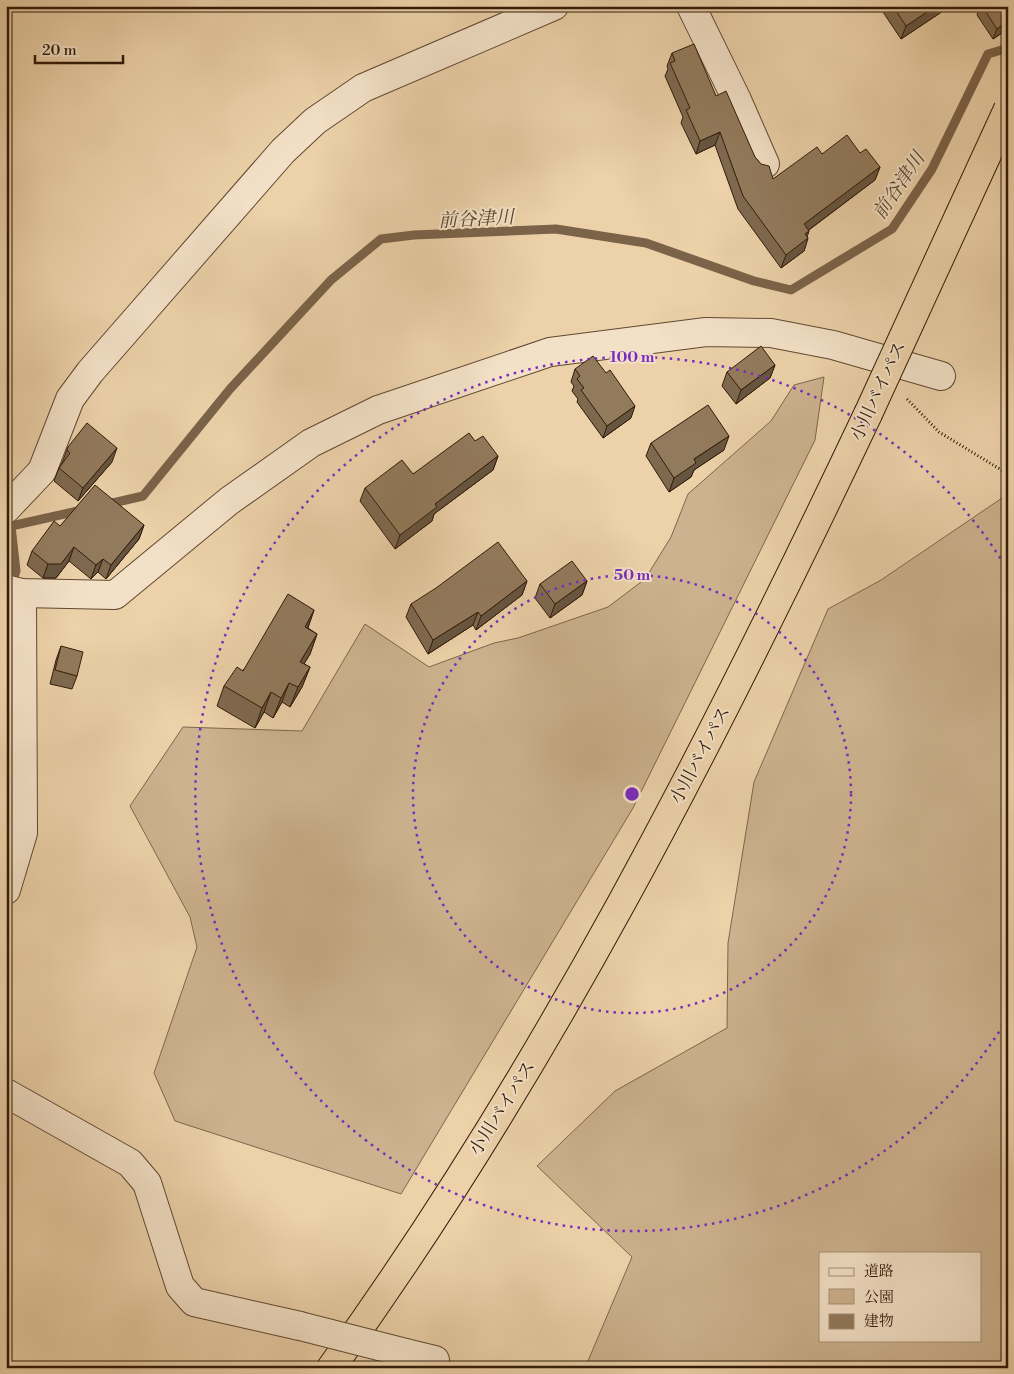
<svg xmlns="http://www.w3.org/2000/svg" width="1014" height="1374" viewBox="0 0 1014 1374" font-family="'Libre Bodoni','Noto Serif JP',serif">
<style>
.green{fill:#ccb28e;stroke:#7e664c;fill-rule:evenodd}
.lines{fill:none;stroke-linecap:round;stroke-linejoin:round}
.stream{stroke:#7b6349;stroke-width:9}
.minor-casing{stroke:#604831;stroke-width:30}
.highway-casing{stroke:#311b09;stroke-width:30}
.path{stroke:#311b09;stroke-width:3;stroke-dasharray:1 2.5;stroke-linecap:butt}
.minor{stroke:#f3e1c7;stroke-width:28}
.highway{stroke:#ecd1a9;stroke-width:28}
.minor-bridge-casing{stroke:#604831;stroke-width:30;stroke-linecap:butt}
.highway-bridge-casing{stroke:#311b09;stroke-width:30;stroke-linecap:butt}
.minor-bridge{stroke:#f3e1c7;stroke-width:28}
.highway-bridge{stroke:#ecd1a9;stroke-width:28}
.wall{fill:#7e694f;stroke:#311b09}
.shaded-wall{fill:#665540;stroke:#311b09}
.building{fill:#927a5c;stroke:#311b09}
.ring{fill:none;stroke:#7b2cbf;stroke-width:2.5;stroke-dasharray:2.5 5}
.labels{text-anchor:middle;stroke-width:4;stroke-linejoin:round;paint-order:stroke}
.street-label{font-size:18px;fill:#311b09;stroke:#f3e1c7}
.water-label{font-size:19px;font-style:italic;fill:#5c452e;stroke:#f3e1c7}
.centre{fill:#7b2cbf;stroke:#f3e1c7;stroke-width:2.5}
.ring-label{font-size:15px;text-anchor:middle;font-weight:bold;fill:#7b2cbf;stroke:#f3e1c7;stroke-width:4;stroke-linejoin:round;paint-order:stroke}
</style>
<rect width="100%" height="100%" fill="#ecd1a9"/>
<filter id="stains"><feTurbulence type="fractalNoise" baseFrequency=".004" numOctaves="4"/><feColorMatrix values="0 0 0 0 .2 0 0 0 0 .09 0 0 0 0 .02 0 0 0 .5 -.17"/></filter>
<radialGradient id="worn" r=".72"><stop offset=".6" stop-color="#630" stop-opacity="0"/><stop offset="1" stop-color="#630" stop-opacity=".3"/></radialGradient>
<g class="green">
<polygon points="824,377 815,440 633,808 401,1194 175,1121 154,1073 197,947 190,917 130,806 183,727 302,731 365,624 429,667 494,643 518,638 608,607 645,579 671,537 688,494 771,421 794,385"/>
<path d="M 1008,494 L 1008,1368 L 585,1368 L 632,1257 L 537,1166 L 615,1091 L 727,1028 L 728,943 L 754,782 L 828,609 L 881,580 ZM 820,1253 L 980,1253 L 980,1340 L 820,1340 Z"/>
</g>
<g class="lines">
<g class="stream">
<polyline points="104,505 143,496 230,389 331,280 381,239 414,235 556,229 646,243 754,281 791,290 892,229 932,169 988,54 1008,48"/>
<polyline points="11,587 16,571 11,526 82,510"/>
</g>
<defs>
<g id="minor">
<polyline points="691,6 737,100 765,164"/>
<polyline points="6,509 42,471 70,399 90,372 283,151 315,121 363,88 554,6"/>
<polyline points="6,589 22,593 115,595 229,501 311,443 378,410 550,352 706,332 771,333 833,345 941,376"/>
<polyline points="6,890 23,833 22,593"/>
<polyline points="6,1093 130,1163 147,1183 180,1286 194,1302 300,1326"/>
<polyline points="406,1353 435,1360"/>
</g>
<path id="highway" d="M 331,1368 C 545,1072 712,743 868,414"/>
</defs>
<use href="#minor" class="minor-casing"/>
<use href="#highway" class="highway-casing"/>
<polyline class="path" points="907,399 939,432 1008,474"/>
<use href="#minor" class="minor"/>
<use href="#highway" class="highway"/>
<defs>
<polyline id="minor-bridge" points="300,1326 406,1353"/>
<polyline id="highway-bridge" points="868,414 1008,109"/>
</defs>
<use href="#minor-bridge" class="minor-bridge-casing"/>
<use href="#highway-bridge" class="highway-bridge-casing"/>
<use href="#minor-bridge" class="minor-bridge"/>
<use href="#highway-bridge" class="highway-bridge"/>
</g>
<g class="wall">
<polygon points="879,6 948,6 946,9 901,39"/>
<polygon points="980,6 1008,6 1008,29 993,39 977,15"/>
<polygon points="672,53 716,96 755,157 773,179 822,154 860,153 880,167 875,180 809,230 807,237 808,238 804,251 781,268 738,209 715,145 696,154 681,123 683,117 665,76 668,69 667,66"/>
<polygon points="775,365 770,378 736,404 722,386 727,372"/>
<polygon points="575,369 631,418 603,438 577,402 578,399 572,391 574,386 571,382"/>
<polygon points="475,441 498,456 493,470 434,514 432,521 395,549 360,501 365,488 413,474"/>
<polygon points="651,443 724,450 694,470 691,477 669,492 646,456"/>
<polygon points="68,447 112,462 78,501 54,481 59,468 62,463"/>
<polygon points="144,525 139,539 106,579 98,572 91,579 69,561 56,578 43,578 27,565 32,551 60,526"/>
<polygon points="527,581 522,595 476,630 473,625 428,654 406,617 411,604"/>
<polygon points="587,581 582,595 550,618 535,598 540,584"/>
<polygon points="314,610 308,628 317,634 310,654 304,664 310,667 302,687 290,707 282,702 273,718 264,712 255,728 217,706 224,686"/>
<polygon points="61,646 77,676 72,689 50,684 56,660"/>
</g>
<g class="shaded-wall">
<polygon points="936,6 948,6 946,9 901,39 906,26"/>
<polygon points="1008,21 1008,29 993,39 997,29"/>
<polygon points="720,132 715,145 696,154 700,141"/>
<polygon points="880,167 875,180 799,237 804,224"/>
<polygon points="809,231 806,240 808,238 804,251 781,268 786,255 805,234"/>
<polygon points="775,365 770,378 736,404 741,390"/>
<polygon points="635,406 631,418 603,438 607,426"/>
<polygon points="729,436 724,450 694,470 691,477 669,492 674,478 694,459"/>
<polygon points="117,448 112,462 78,501 83,488"/>
<polygon points="498,456 493,470 434,514 432,521 395,549 400,535 435,504"/>
<polygon points="144,525 139,539 106,579 111,565"/>
<polygon points="74,547 69,561 56,578 43,578 48,564"/>
<polygon points="103,559 98,572 91,579 96,565"/>
<polygon points="527,581 522,595 476,630 481,616"/>
<polygon points="587,581 582,595 550,618 555,604"/>
<polygon points="314,610 307,630 305,627"/>
<polygon points="478,612 473,625 428,654 433,640"/>
<polygon points="317,634 310,654 293,682 300,662"/>
<polygon points="310,667 302,687 290,707 298,687"/>
<polygon points="289,683 282,702 273,718 281,698"/>
<polygon points="271,692 264,712 255,728 262,708"/>
</g>
<g class="building">
<polygon points="893,6 936,6 906,26"/>
<polygon points="982,6 1008,6 1008,21 997,29"/>
<polygon points="694,44 716,96 726,91 755,157 761,164 769,166 773,179 817,147 822,154 847,135 860,153 866,149 880,167 804,224 809,231 805,234 808,238 786,255 743,196 720,132 700,141 686,110 690,108 670,63 675,61 672,53"/>
<polygon points="761,346 775,365 741,390 727,372"/>
<polygon points="593,356 606,373 610,370 635,406 607,426 581,390 584,388 577,379 580,376 575,369"/>
<polygon points="708,405 729,436 694,459 696,463 674,478 651,443"/>
<polygon points="87,423 117,448 83,488 59,468 70,453 67,450 68,447"/>
<polygon points="469,433 475,441 483,436 498,456 435,504 437,507 400,535 365,488 402,460 413,474"/>
<polygon points="95,485 144,525 111,565 103,559 96,565 74,547 61,564 48,564 32,551 54,521 60,526"/>
<polygon points="498,542 527,581 481,616 478,612 433,640 411,604 436,588"/>
<polygon points="572,561 587,581 555,604 540,584"/>
<polygon points="288,594 314,610 305,627 317,634 300,662 310,667 298,687 289,683 281,698 271,692 262,708 224,686 237,667 243,671"/>
<polygon points="61,646 83,652 77,676 55,670"/>
</g>
<g class="ring">
<circle cx="632" cy="794" r="219"/>
<path d="M1007 1019A437 437 0 1 1 1007 569"/>
</g>
<g class="labels">
<g class="street-label">
<text transform="translate(878 391) rotate(-65)" y="6">小川バイパス</text>
<text transform="translate(700 755) rotate(-62)" y="6">小川バイパス</text>
<text transform="translate(502 1108) rotate(-58)" y="6">小川バイパス</text>
</g>
<g class="water-label">
<text transform="translate(898 185) rotate(-56)" y="7">前谷津川</text>
<text transform="translate(476 218) rotate(-3)" y="7">前谷津川</text>
</g>
</g>
<circle cx="632" cy="794" r="8" class="centre"/>
<g class="ring-label">
<text x="632" y="362">100 m</text>
<text x="632" y="580">50 m</text>
</g>
<rect width="1014" height="1374" fill="none" stroke="#ecd1a9" stroke-width="25"/>
<rect x="8" y="8" width="999" height="1359" fill="none" stroke="#311b09" stroke-width="2.5"/>
<rect x="12" y="12" width="989" height="1349" fill="none" stroke="#311b09"/>
<rect x="819" y="1252" width="162" height="90" fill="#f3e1c7" stroke="#a5927b"/>
<rect x="829" y="1268" width="25" height="8" fill="#f3e1c7" stroke="#a5927b"/>
<text x="864" y="1276" font-size="15" fill="#311b09">道路</text>
<rect x="829" y="1289" width="25" height="15" fill="#ccb28e" stroke="#a5927b"/>
<text x="864" y="1302" font-size="15" fill="#311b09">公園</text>
<rect x="829" y="1314" width="25" height="15" fill="#927a5c" stroke="#a5927b"/>
<text x="864" y="1326" font-size="15" fill="#311b09">建物</text>
<path d="M35 55v8h88v-8" fill="none" stroke="#311b09" stroke-width="2.5"/>
<text x="42" y="55" font-size="15" fill="#311b09" stroke="#f3e1c7" stroke-width="4" paint-order="stroke">20 m</text>
<rect width="100%" height="100%" filter="url(#stains)"/>
<rect width="100%" height="100%" fill="url(#worn)"/>
</svg>
